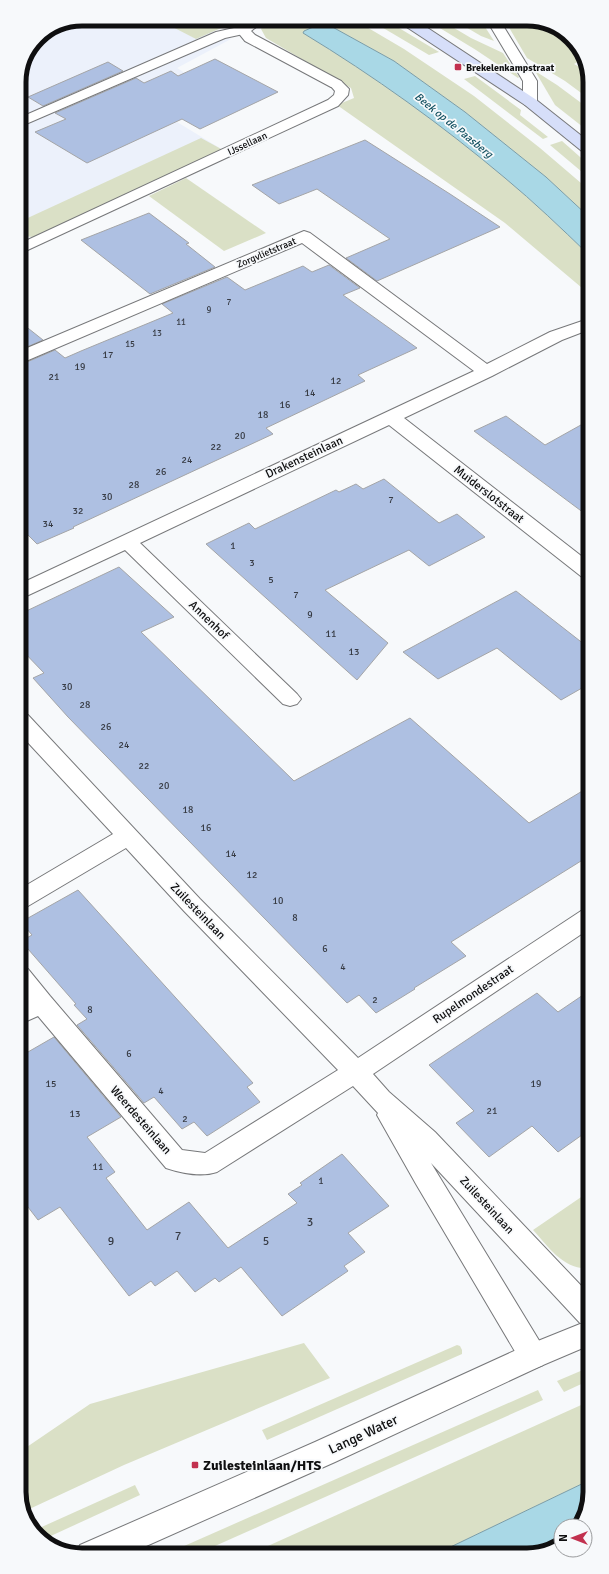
<svg xmlns="http://www.w3.org/2000/svg" width="609" height="1574" viewBox="0 0 609 1574" font-family="Signika,sans-serif">
<style>
.built{fill:#ecf1fb}
.green{fill:#dae0c6}
.water{fill:#a9d8e6;stroke:#7b9ca6}
.building{fill:#aec0e2;stroke:#a4a5a7}
.lines{fill:none;stroke-linecap:round;stroke-linejoin:round}
.service-casing{stroke:#77787a;stroke-width:2}
.minor-casing{stroke:#77787a;stroke-width:2}
.tertiary-casing{stroke:#77787a;stroke-width:2}
.secondary-casing{stroke:#77787a;stroke-width:2}
.service{fill:#fff;fill-rule:evenodd}
.minor{fill:#fff;fill-rule:evenodd}
.tertiary{fill:#fff;fill-rule:evenodd}
.secondary{fill:#d6def9;fill-rule:evenodd}
.poi-dot{fill:#c2314f;stroke:#f7f9fb;stroke-width:1.5}
.labels{text-anchor:middle;stroke-width:3.5;stroke-linejoin:round;paint-order:stroke}
.far-number-label{font-size:9px;fill:#373b44}
.far-poi-label{font-size:10px;font-weight:bold;fill:#0f0f10;stroke:#f7f9fb;text-anchor:start}
.far-street-label{font-size:10px;fill:#0f0f10;stroke:#f7f9fb}
.number-label{font-size:10px;fill:#373b44}
.far-water-label{font-size:11px;font-style:italic;fill:#145262;stroke:#f7f9fb}
.street-label{font-size:12px;fill:#0f0f10;stroke:#f7f9fb}
.near-number-label{font-size:12px;fill:#373b44}
.near-street-label{font-size:14px;fill:#0f0f10;stroke:#f7f9fb}
.near-poi-label{font-size:14px;font-weight:bold;fill:#0f0f10;stroke:#f7f9fb;text-anchor:start}
.rim{fill:none;stroke:#0f0f10;stroke-width:5}
</style>
<rect width="100%" height="100%" fill="#f7f9fb"/>
<polygon class="built" points="82,19 187,19 231,39 177,68 198,81 149,105 223,150 38,238 19,236 19,78 38,37"/>
<g class="green">
<polygon points="157,19 242,19 196,39"/>
<path d="M 276,19 L 353,19 L 404,49 L 474,96 L 540,148 L 588,189 L 588,216 L 546,177 L 465,112 L 394,61 L 327,24 C 317,24 311,27 303,33 C 374,76 442,125 505,178 C 534,202 561,228 588,254 L 588,293 L 505,223 L 337,105 L 354,98 L 351,88 L 266,38 L 261,29 L 263,26 Z"/>
<polygon points="368,19 384,19 439,52 429,55"/>
<polygon points="425,19 439,19 471,38 503,53 519,77 518,78 476,50"/>
<polygon points="452,19 480,19 494,41 481,36"/>
<polygon points="504,19 532,19 568,34 584,59 574,64 588,71 588,98 565,81 527,58"/>
<polygon points="535,71 557,85 588,108 588,131 555,105"/>
<polygon points="475,76 521,110 520,115 548,137 543,139 464,79"/>
<polygon points="201,138 223,150 39,238 19,235 19,222"/>
<polygon points="562,141 588,164 588,177 550,145"/>
<polygon points="186,178 266,233 224,251 149,196"/>
<path d="M 590,1191 L 590,1268 C 564,1271 549,1247 533,1230 Z"/>
<polygon points="304,1343 330,1378 124,1465 23,1512 21,1509 21,1451 90,1404"/>
<polygon points="457,1345 460,1346 462,1350 462,1354 267,1440 262,1430"/>
<polygon points="590,1367 590,1380 564,1392 557,1381"/>
<polygon points="538,1390 543,1400 197,1554 166,1554"/>
<polygon points="590,1401 590,1480 438,1553 250,1554"/>
<polygon points="135,1485 140,1495 42,1540 35,1530"/>
</g>
<g class="water">
<path d="M 320,24 L 327,24 L 394,61 L 465,112 L 546,177 L 588,216 L 588,254 C 561,228 534,202 505,178 C 442,125 374,76 303,33 L 304,31 Z"/>
<polygon points="590,1480 590,1493 578,1526 561,1526 561,1541 544,1553 438,1553"/>
</g>
<g class="building">
<polygon points="215,59 278,92 200,129 182,119 87,163 35,132 66,119 55,113 136,78 144,83 171,71 178,76"/>
<polygon points="108,62 123,71 43,106 28,97"/>
<polygon points="365,140 450,194 500,227 377,281 346,258 390,239 317,189 279,204 252,185"/>
<polygon points="149,213 189,243 186,244 215,267 150,294 81,240"/>
<polygon points="329,265 360,288 343,295 417,348 358,375 365,381 266,428 273,434 73,527 74,528 37,544 20,527 20,363 27,362 55,350 65,358 81,351 173,313 162,304 227,277 245,290 303,266 312,272"/>
<polygon points="19,321 43,340 20,350"/>
<polygon points="506,416 545,445 588,421 588,516 474,431"/>
<polygon points="384,479 439,523 457,514 485,537 429,566 409,550 325,590 388,643 357,680 206,544 249,523 255,529 336,490 339,492 356,484 363,489"/>
<polygon points="119,567 174,617 141,632 294,781 410,718 529,823 589,787 589,856 451,942 466,956 414,988 415,989 376,1013 359,995 347,1003 68,717 33,678 44,673 20,648 20,614"/>
<polygon points="516,591 589,648 589,684 561,700 497,648 438,679 403,652"/>
<polygon points="78,890 253,1083 247,1087 260,1102 207,1136 194,1122 182,1129 154,1097 144,1103 77,1025 87,1019 74,1005 76,1004 21,941 32,935 21,922"/>
<polygon points="589,991 589,1130 558,1152 532,1126 489,1157 456,1123 474,1111 429,1065 537,993 558,1012"/>
<polygon points="54,1037 121,1117 87,1137 115,1172 106,1178 147,1230 189,1202 228,1248 297,1203 288,1194 302,1185 300,1183 342,1154 389,1206 348,1233 365,1252 344,1266 348,1271 282,1316 241,1267 219,1282 215,1278 195,1292 177,1271 155,1286 151,1281 129,1296 60,1207 38,1220 21,1198 21,1056"/>
</g>
<g class="lines">
<defs>
<g id="service">
<polygon points="486,19 499,19 537,81 537,102 535,105 530,106 525,105 523,102 523,81"/>
<polygon points="243,26 248,27 250,30 248,33 225,38 19,127 19,118 216,32"/>
<polygon points="336,80 341,81 349,89 348,95 338,106 19,254 19,244 328,100 334,95 335,91 329,84 331,81"/>
</g>
<g id="minor">
<polygon points="249,19 266,19 251,31 255,35 341,81 343,84 341,87 336,88 331,87 245,41 236,30"/>
<polygon points="304,231 310,233 487,364 550,332 588,319 588,330 562,340 492,376 404,418 589,562 589,578 582,577 389,425 140,543 297,694 301,699 297,704 290,706 283,704 125,550 20,599 20,584 474,371 302,243 26,361 20,362 20,351"/>
<path d="M 20,712 L 28,715 L 200,899 L 358,1058 L 581,911 L 589,908 L 589,929 L 373,1074 L 389,1092 L 435,1132 L 590,1295 L 590,1326 L 580,1323 L 431,1163 L 543,1347 L 547,1356 L 543,1365 L 533,1369 L 523,1365 L 416,1184 L 377,1115 L 378,1113 L 353,1086 L 217,1172 C 202,1177 181,1173 166,1168 L 38,1016 L 20,1024 L 20,1002 L 25,1000 L 20,994 L 20,967 L 28,969 L 50,996 L 182,1150 L 205,1153 L 338,1070 L 184,911 L 126,848 L 28,906 L 20,909 L 20,889 L 113,834 L 20,734 Z"/>
</g>
<polygon id="tertiary" points="590,1320 590,1345 543,1365 335,1462 126,1555 76,1554 80,1545 315,1442 523,1347"/>
<polygon id="secondary" points="397,19 414,19 535,99 588,141 588,154 583,152 525,105 399,22"/>
</defs>
<use href="#service" class="service-casing"/>
<use href="#minor" class="minor-casing"/>
<use href="#tertiary" class="tertiary-casing"/>
<use href="#secondary" class="secondary-casing"/>
<use href="#service" class="service"/>
<use href="#minor" class="minor"/>
<use href="#tertiary" class="tertiary"/>
<use href="#secondary" class="secondary"/>
</g>
<g class="poi-dot">
<rect x="454" y="63" width="8" height="8" rx="2"/>
<rect x="191" y="1461" width="8" height="8" rx="2"/>
</g>
<g class="labels">
<g class="far-number-label">
<text x="229" y="305">7</text>
<text x="209" y="313">9</text>
<text x="181" y="325">11</text>
<text x="157" y="336">13</text>
<text x="130" y="347">15</text>
</g>
<g class="far-poi-label">
<text x="466" y="71">Brekelenkampstraat</text>
</g>
<g class="far-street-label">
<text transform="translate(247 143) rotate(-25)" y="4">IJssellaan</text>
<text transform="translate(266 252) rotate(-23)" y="4">Zorgvlietstraat</text>
</g>
<g class="number-label">
<text x="108" y="358">17</text>
<text x="80" y="370">19</text>
<text x="54" y="380">21</text>
<text x="336" y="384">12</text>
<text x="310" y="396">14</text>
<text x="285" y="408">16</text>
<text x="263" y="418">18</text>
<text x="240" y="439">20</text>
<text x="216" y="450">22</text>
<text x="187" y="463">24</text>
<text x="161" y="475">26</text>
<text x="134" y="488">28</text>
<text x="107" y="500">30</text>
<text x="391" y="503">7</text>
<text x="78" y="514">32</text>
<text x="48" y="527">34</text>
<text x="233" y="549">1</text>
<text x="252" y="566">3</text>
<text x="271" y="583">5</text>
<text x="296" y="598">7</text>
<text x="310" y="618">9</text>
<text x="331" y="637">11</text>
<text x="354" y="655">13</text>
<text x="67" y="690">30</text>
<text x="85" y="708">28</text>
<text x="106" y="730">26</text>
<text x="124" y="748">24</text>
<text x="144" y="769">22</text>
<text x="164" y="789">20</text>
<text x="188" y="813">18</text>
<text x="206" y="831">16</text>
<text x="231" y="857">14</text>
<text x="252" y="878">12</text>
<text x="278" y="904">10</text>
<text x="295" y="921">8</text>
<text x="325" y="952">6</text>
<text x="343" y="970">4</text>
<text x="375" y="1003">2</text>
<text x="90" y="1013">8</text>
<text x="129" y="1057">6</text>
<text x="51" y="1087">15</text>
<text x="536" y="1087">19</text>
<text x="161" y="1094">4</text>
<text x="492" y="1114">21</text>
<text x="75" y="1117">13</text>
<text x="185" y="1122">2</text>
<text x="98" y="1170">11</text>
<text x="321" y="1184">1</text>
</g>
<g class="far-water-label">
<text transform="translate(454 125) rotate(39)" y="4">Beek op de Paasberg</text>
</g>
<g class="street-label">
<text transform="translate(304 457) rotate(-25)" y="4">Drakensteinlaan</text>
<text transform="translate(489 494) rotate(38)" y="4">Muiderslotstraat</text>
<text transform="translate(209 620) rotate(44)" y="4">Annenhof</text>
<text transform="translate(198 911) rotate(46)" y="4">Zuilesteinlaan</text>
<text transform="translate(473 994) rotate(-34)" y="4">Rupelmondestraat</text>
<text transform="translate(141 1120) rotate(49)" y="4">Weerdesteinlaan</text>
<text transform="translate(487 1205) rotate(47)" y="4">Zuilesteinlaan</text>
</g>
<g class="near-number-label">
<text x="310" y="1226">3</text>
<text x="178" y="1240">7</text>
<text x="111" y="1245">9</text>
<text x="266" y="1245">5</text>
</g>
<g class="near-street-label">
<text transform="translate(363 1434) rotate(-25)" y="5">Lange Water</text>
</g>
<g class="near-poi-label">
<text x="203" y="1470">Zuilesteinlaan/HTS</text>
</g>
</g>
<path d="M0 0H609V1574H0ZM82 26H527A56 56 0 0 1 583 82V1492A56 56 0 0 1 527 1548H82A56 56 0 0 1 26 1492V82A56 56 0 0 1 82 26Z" fill="#f7f9fb" fill-rule="evenodd"/>
<path class="rim" d="M82 26H527A56 56 0 0 1 583 82V1492A56 56 0 0 1 527 1548H82A56 56 0 0 1 26 1492V82A56 56 0 0 1 82 26Z"/>
<g transform="translate(573 1538) rotate(270)"><circle r="19" fill="#f7f9fb" stroke="#9a9b9d"/>
<path d="M0-3L7 15L0 10L-7 15Z" fill="#c2314f"/>
<text y="-6" font-size="11" font-weight="bold" text-anchor="middle" fill="#0f0f10">N</text>
</g>
</svg>
